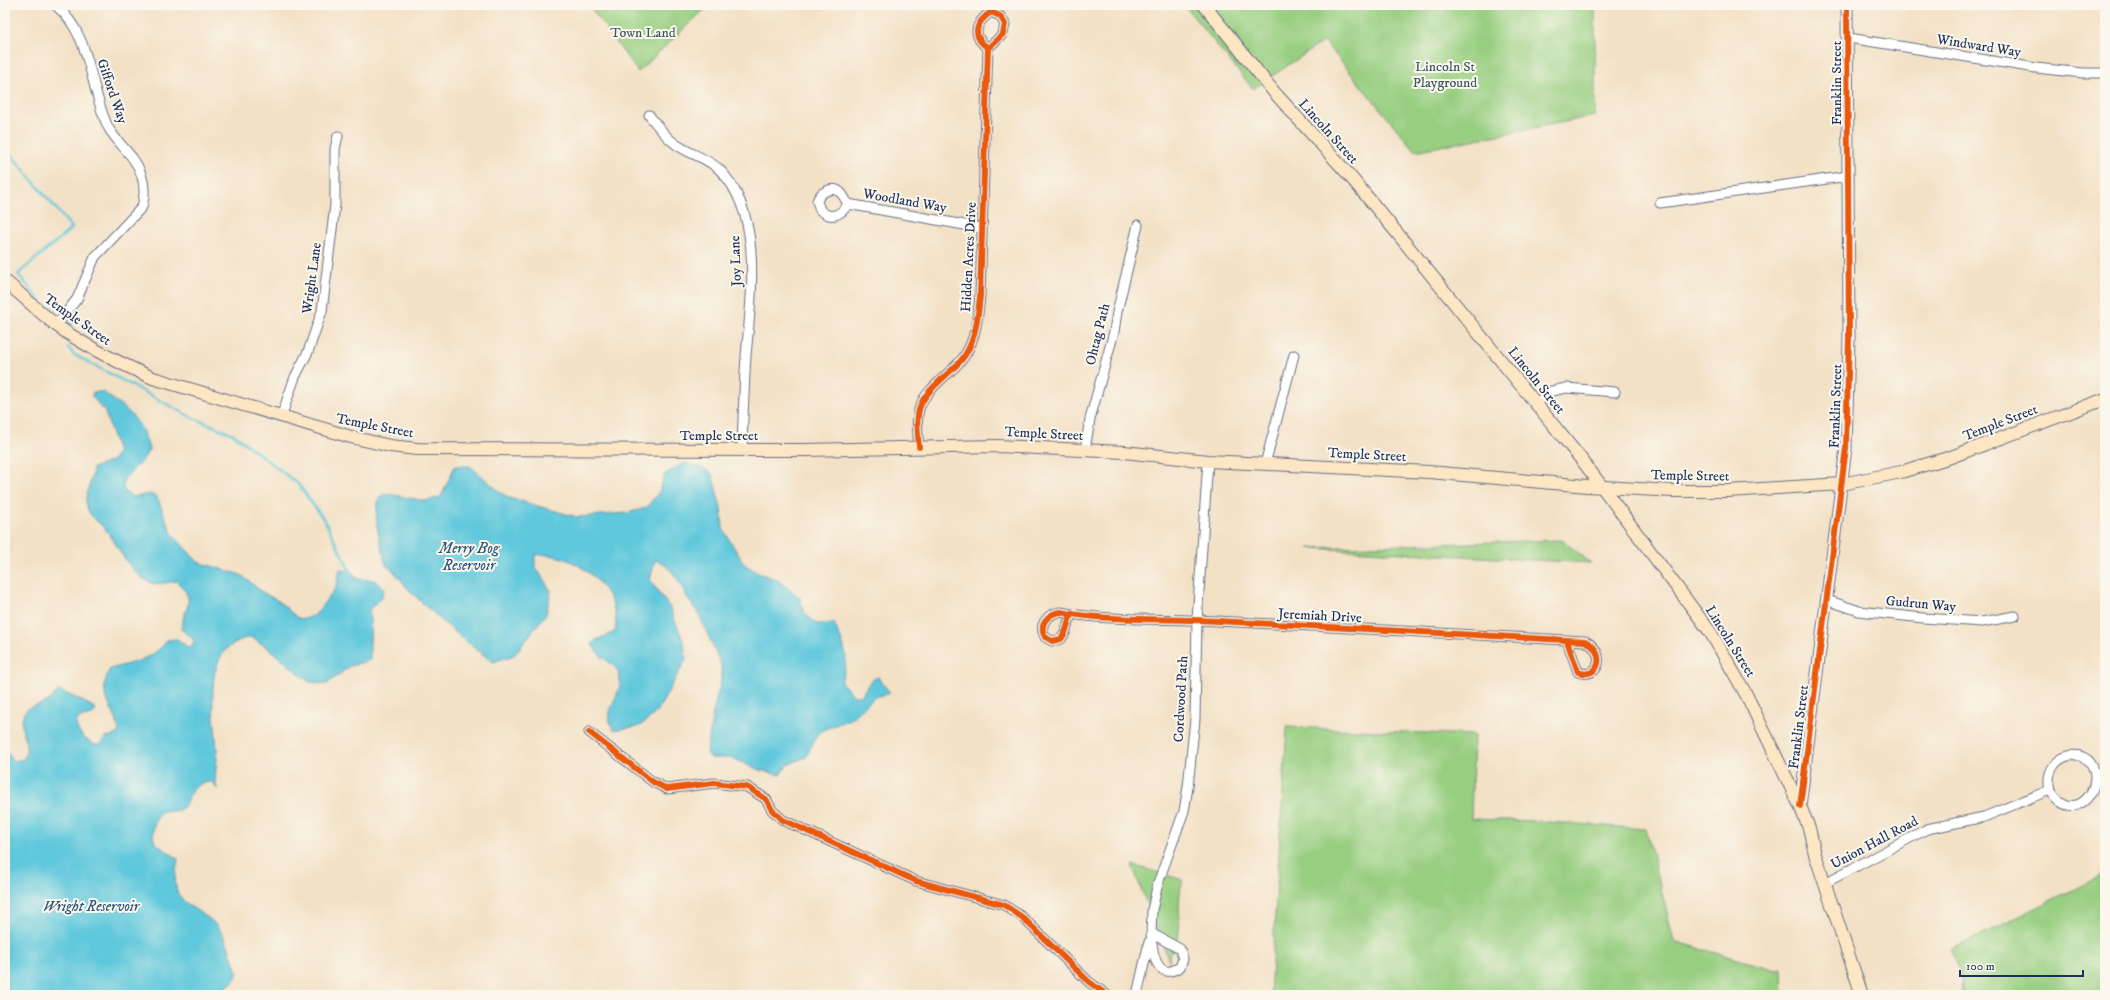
<svg xmlns="http://www.w3.org/2000/svg" width="2110" height="1000" viewBox="0 0 2110 1000" font-family="'IM FELL DW Pica',serif">
<style>
.green{fill:#97ce80;stroke:#597e6f}
.water{fill:#60c8dc;stroke:#3e7c9d}
.lines{fill:none;stroke-linecap:round;stroke-linejoin:round}
.stream{stroke:#60c8dc;stroke-width:2.5}
.minor-casing{stroke:#676d82;stroke-width:11}
.tertiary-casing{stroke:#676d82;stroke-width:13}
.secondary-casing{stroke:#676d82;stroke-width:14}
.minor{stroke:#fff;stroke-width:9}
.tertiary{stroke:#fff;stroke-width:11}
.secondary{stroke:#fce6c4;stroke-width:12}
.cycleway-casing{stroke:#fbf7ec;stroke-width:8}
.cycleway{stroke:#e8590c;stroke-width:6}
.labels{text-anchor:middle;stroke-width:4;stroke-linejoin:round;paint-order:stroke}
.park-label{font-size:14px;fill:#3a5766;stroke:#fbf7ec}
.street-label{font-size:14px;fill:#1b2f5e;stroke:#fbf7ec}
.water-label{font-size:15px;font-style:italic;fill:#2c557e;stroke:#fbf7ec}
</style>
<rect width="100%" height="100%" fill="#fbf7ec"/>
<filter id="ink" filterUnits="userSpaceOnUse"><feTurbulence type="fractalNoise" baseFrequency=".025" numOctaves="2"/><feDisplacementMap in="SourceGraphic" scale="8" xChannelSelector="R" yChannelSelector="G"/><feConvolveMatrix kernelMatrix="1 2 1 2 8 2 1 2 1" color-interpolation-filters="sRGB"/></filter>
<filter id="wash" filterUnits="userSpaceOnUse"><feTurbulence type="fractalNoise" baseFrequency=".012" numOctaves="4" result="noise"/><feDisplacementMap in="SourceGraphic" scale="16" xChannelSelector="R" yChannelSelector="G"/><feGaussianBlur stdDeviation="0.9" result="paint"/><feColorMatrix in="noise" values="0 0 0 0 0 0 0 0 0 0 0 0 0 0 0 0 0 1.4 0 .05"/><feComposite in="paint" operator="in"/></filter>
<g filter="url(#wash)">
<rect width="100%" height="100%" fill="#f3e1c6"/>
<g class="green">
<polygon points="589,5 709,5 638,72"/>
<polygon points="1184,5 1595,5 1595,116 1415,151 1324,41 1253,89"/>
<polygon points="1562,540 1591,563 1309,548"/>
<polygon points="1287,727 1474,735 1471,819 1536,821 1646,829 1674,941 1776,970 1782,969 1783,995 1667,995 1637,988 1636,995 1270,995"/>
<path d="M 1132,865 L 1183,880 C 1176,899 1182,919 1178,939 C 1177,946 1169,950 1169,961 Z"/>
<polygon points="2105,874 2105,995 1962,995 1961,979 1951,950"/>
</g>
<g class="water">
<path d="M 93,392 L 103,392 C 129,412 139,415 149,449 L 143,460 L 124,479 L 123,490 L 132,497 L 150,494 L 157,497 L 172,534 L 198,562 L 241,575 L 262,592 L 280,602 L 296,617 L 302,619 L 314,616 L 336,588 L 340,569 L 352,572 L 358,579 L 375,580 L 384,589 L 382,597 L 369,610 C 372,626 369,643 370,660 L 350,666 L 327,684 L 309,682 L 268,648 L 251,637 C 198,647 215,711 217,750 C 218,763 213,776 217,789 L 213,782 C 209,782 203,783 200,784 C 180,796 196,813 163,811 C 153,820 152,829 154,842 L 178,859 C 177,867 174,878 176,887 C 179,904 201,911 213,922 C 227,935 231,955 237,972 C 238,986 215,990 204,995 L 5,995 L 5,749 L 13,761 L 24,759 C 32,745 16,728 24,713 C 28,706 40,705 47,702 C 51,700 54,695 58,691 C 65,692 89,704 96,709 L 92,715 L 79,718 L 76,723 C 78,735 85,739 95,745 L 101,744 L 105,738 L 116,735 L 119,731 C 115,704 95,698 110,669 C 131,663 155,659 167,640 L 177,639 L 188,647 L 192,647 L 194,640 L 181,629 C 183,608 199,601 176,581 C 169,582 158,585 152,583 C 130,575 119,547 106,530 C 98,521 86,515 86,501 C 86,489 93,479 93,468 L 112,461 L 118,452 L 105,412 L 92,396 Z"/>
<path d="M 685,463 L 705,469 L 712,474 L 721,508 L 723,529 L 744,564 L 758,573 L 778,580 L 800,598 L 804,613 L 817,624 L 834,623 C 844,648 851,655 841,682 L 854,696 L 861,696 L 871,680 L 878,677 L 890,693 L 875,697 L 850,719 L 825,729 L 817,735 L 806,757 L 787,765 L 780,775 L 756,769 L 733,758 L 711,758 L 707,753 L 713,712 L 721,681 L 721,665 L 698,612 C 682,597 679,567 655,560 L 650,580 L 670,608 L 684,643 L 686,659 L 657,712 L 640,726 L 614,730 C 599,711 626,694 619,674 C 615,663 607,662 599,654 C 596,652 594,647 592,644 L 596,640 L 615,632 C 623,591 575,550 535,555 L 535,566 L 551,591 L 546,614 L 514,655 L 493,662 C 464,640 437,618 411,592 C 402,583 397,572 386,565 C 381,543 371,517 380,496 L 388,494 L 426,501 L 441,497 L 455,466 L 470,466 L 500,492 L 509,498 L 577,517 L 627,513 L 646,508 L 659,492 L 665,474 Z"/>
</g>
<g class="lines">
<g class="stream">
<polyline points="5,147 72,228 18,274 43,305 56,310"/>
<polyline points="69,321 72,326"/>
<polyline points="68,347 73,354 191,417 233,434 298,484 325,521 352,575"/>
</g>
</g>
</g>
<g filter="url(#ink)">
<g class="lines">
<defs>
<g id="minor">
<path d="M 55,5 C 92,34 89,87 108,127 C 117,144 135,155 141,174 C 145,185 145,196 142,207 L 95,257 L 77,299 L 56,325"/>
<polyline points="1849,38 2036,68 2083,73 2105,73"/>
<path d="M 649,115 C 656,124 664,135 673,142 C 687,154 707,157 720,170 C 764,215 751,298 746,356 C 744,387 743,418 742,450"/>
<polyline points="1660,203 1848,176"/>
<path d="M 848,204 C 846,201 844,196 841,193 C 833,185 820,192 817,201 L 820,210 C 831,220 841,215 848,204 L 981,228"/>
<polyline points="1536,403 1552,391 1566,388 1615,392"/>
<polyline points="281,417 295,377 308,352 322,311 335,205 335,149 338,136"/>
<path d="M 919,447 C 915,407 917,402 946,375 C 953,369 960,363 965,355 C 976,338 978,316 980,296 L 988,48 C 971,36 975,23 991,12 L 1000,16 L 1005,24 L 1003,34 L 988,48"/>
<polyline points="1085,450 1090,419 1114,332 1117,312 1138,225"/>
<polyline points="1265,464 1294,355"/>
<polyline points="1827,600 1859,611 1923,618 1982,622 2015,616"/>
<path d="M 1071,614 L 1065,633 L 1061,639 L 1052,641 L 1045,637 C 1038,624 1048,614 1060,612 C 1111,622 1165,618 1217,621 C 1340,628 1463,634 1585,641 C 1607,652 1600,680 1578,672 L 1567,641"/>
<polyline points="589,732 653,782 667,789 714,783 747,787 766,799 772,810 783,820 916,881 1004,905 1022,917 1089,982 1107,995"/>
<path d="M 1825,883 L 1927,829 L 1984,817 L 2050,790 C 2046,775 2053,760 2068,756 C 2075,754 2083,756 2088,760 C 2110,783 2075,830 2050,790"/>
<path d="M 1151,933 C 1152,949 1155,983 1180,967 L 1183,959 L 1180,949 L 1151,933 L 1152,910 L 1158,883 L 1184,811 L 1188,787 L 1195,719 L 1197,620 L 1208,461"/>
<polyline points="1137,995 1149,942"/>
</g>
<polyline id="tertiary" points="1800,806 1846,448 1849,337 1847,5"/>
<g id="secondary">
<polyline points="1204,5 1274,92 1349,175 1393,228 1585,464 1711,633 1747,696 1800,806 1809,828 1815,854 1862,995"/>
<path d="M 5,281 C 22,295 38,311 56,325 C 86,347 119,363 153,378 L 351,437 L 390,446 L 417,449 L 804,450 L 998,446 L 1124,452 L 1208,461 L 1429,472 L 1587,486 L 1673,491 L 1728,491 L 1842,484 L 1901,472 L 1951,457 L 2105,399"/>
</g>
</defs>
<use href="#minor" class="minor-casing"/>
<use href="#tertiary" class="tertiary-casing"/>
<use href="#secondary" class="secondary-casing"/>
<use href="#minor" class="minor"/>
<use href="#tertiary" class="tertiary"/>
<use href="#secondary" class="secondary"/>
<defs>
<g id="cycleway">
<path d="M 919,447 C 915,407 917,402 946,375 C 953,369 960,363 965,355 C 976,338 978,316 980,296 L 988,48 C 971,36 975,23 991,12 L 1000,16 L 1005,24 L 1003,34 L 988,48"/>
<path d="M 1071,614 L 1065,633 L 1061,639 L 1052,641 L 1045,637 C 1038,624 1048,614 1060,612 C 1111,622 1165,618 1217,621 C 1340,628 1463,634 1585,641 C 1607,652 1600,680 1578,672 L 1567,641"/>
<polyline points="589,732 653,782 667,789 714,783 747,787 766,799 772,810 783,820 916,881 1004,905 1022,917 1089,982 1107,995"/>
<polyline points="1800,806 1846,448 1849,337 1847,5"/>
</g>
</defs>
<use href="#cycleway" class="cycleway-casing"/>
<use href="#cycleway" class="cycleway"/>
</g>
</g>
<g class="labels">
<g class="park-label">
<text x="643" y="37">Town Land</text>
<text x="1445" y="71">Lincoln St<tspan x="1445" dy="16">Playground</tspan></text>
</g>
<g class="street-label">
<text transform="translate(1979 45) rotate(9)" y="5">Windward Way</text>
<text transform="translate(1836 83) rotate(-90)" y="5">Franklin Street</text>
<text transform="translate(113 91) rotate(71)" y="5">Gifford Way</text>
<text transform="translate(1329 131) rotate(48)" y="5">Lincoln Street</text>
<text transform="translate(905 200) rotate(10)" y="5">Woodland Way</text>
<text transform="translate(968 257) rotate(-87)" y="5">Hidden Acres Drive</text>
<text transform="translate(735 261) rotate(-92)" y="5">Joy Lane</text>
<text transform="translate(311 278) rotate(-82)" y="5">Wright Lane</text>
<text transform="translate(78 319) rotate(35)" y="5">Temple Street</text>
<text transform="translate(1097 334) rotate(-76)" y="5">Ohtag Path</text>
<text transform="translate(1537 380) rotate(51)" y="5">Lincoln Street</text>
<text transform="translate(1835 406) rotate(-88)" y="5">Franklin Street</text>
<text transform="translate(2000 422) rotate(-21)" y="5">Temple Street</text>
<text transform="translate(375 425) rotate(11)" y="5">Temple Street</text>
<text transform="translate(1044 433) rotate(3)" y="5">Temple Street</text>
<text x="719" y="440">Temple Street</text>
<text transform="translate(1367 454) rotate(3)" y="5">Temple Street</text>
<text transform="translate(1690 475) rotate(1)" y="5">Temple Street</text>
<text transform="translate(1921 603) rotate(5)" y="5">Gudrun Way</text>
<text transform="translate(1320 615) rotate(3)" y="5">Jeremiah Drive</text>
<text transform="translate(1731 641) rotate(58)" y="5">Lincoln Street</text>
<text transform="translate(1180 699) rotate(-87)" y="5">Cordwood Path</text>
<text transform="translate(1798 727) rotate(-83)" y="5">Franklin Street</text>
<text transform="translate(1874 842) rotate(-28)" y="5">Union Hall Road</text>
</g>
<g class="water-label">
<text x="469" y="553">Merry Bog<tspan x="469" dy="17">Reservoir</tspan></text>
<text x="91" y="911">Wright Reservoir</text>
</g>
</g>
<rect width="2110" height="1000" fill="none" stroke="#fbf7ec" stroke-width="20"/>
<path d="M1960 970v6h123v-6" fill="none" stroke="#1b2f5e" stroke-width="2"/>
<text x="1966" y="970" font-size="12" fill="#1b2f5e" stroke="#fbf7ec" stroke-width="3" paint-order="stroke">100 m</text>
</svg>
